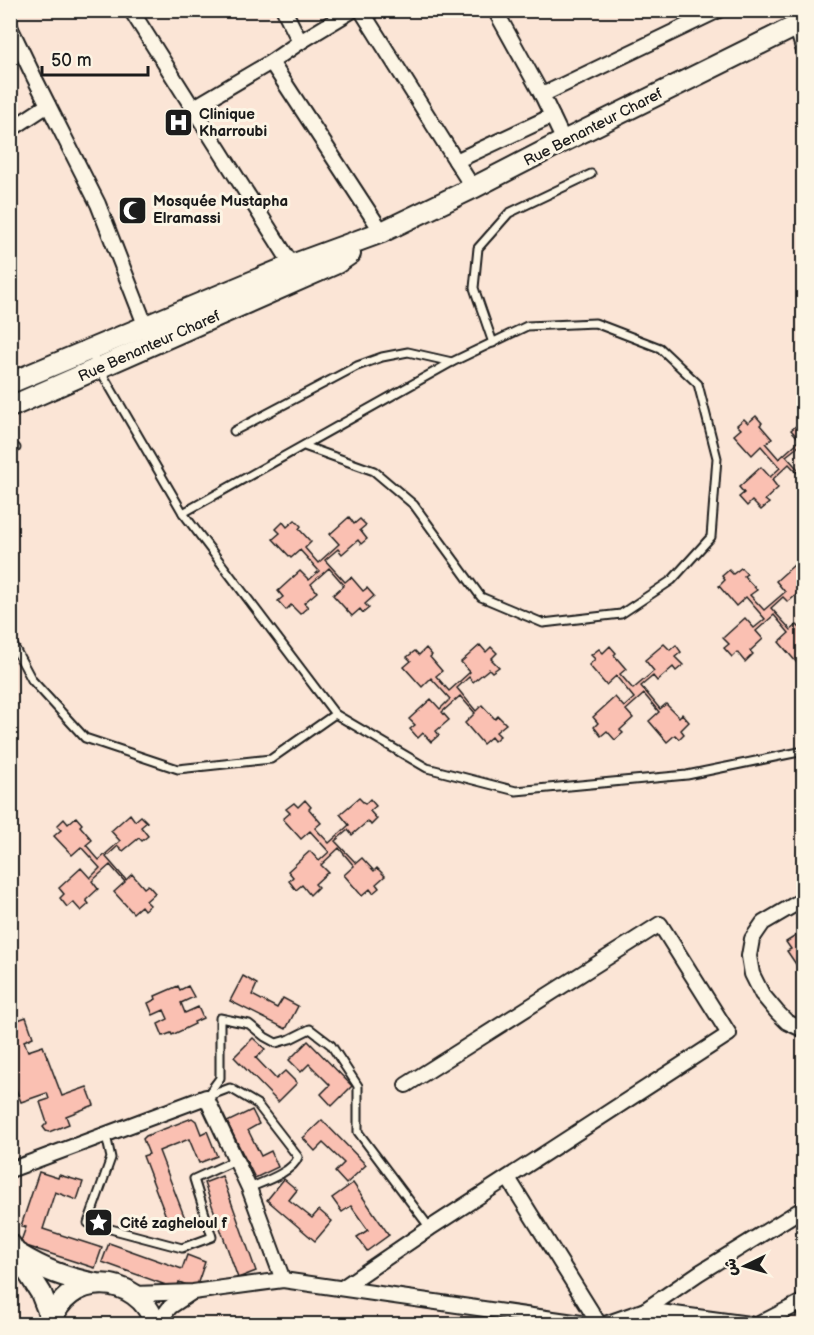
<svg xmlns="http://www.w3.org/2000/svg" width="814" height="1335" viewBox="0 0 814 1335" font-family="'Balsamiq Sans','Playpen Sans Arabic',sans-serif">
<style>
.building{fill:#fac0b2;stroke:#1c1c1c;stroke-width:1.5}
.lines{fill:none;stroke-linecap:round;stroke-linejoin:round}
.lane-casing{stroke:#1c1c1c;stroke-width:11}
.street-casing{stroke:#1c1c1c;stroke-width:18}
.secondary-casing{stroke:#1c1c1c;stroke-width:24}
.lane{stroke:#fcf5e5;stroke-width:7}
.street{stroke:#fcf5e5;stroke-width:14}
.secondary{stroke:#fcf5e5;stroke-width:20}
.labels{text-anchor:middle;stroke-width:6;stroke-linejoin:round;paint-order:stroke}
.poi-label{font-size:15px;font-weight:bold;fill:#1c1c1c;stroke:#fcf5e5;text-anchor:start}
.street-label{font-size:15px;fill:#1c1c1c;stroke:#fcf5e5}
</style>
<rect width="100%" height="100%" fill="#fbe5d6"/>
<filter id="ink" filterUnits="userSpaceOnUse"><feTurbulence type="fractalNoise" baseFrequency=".0167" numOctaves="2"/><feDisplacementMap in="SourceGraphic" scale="12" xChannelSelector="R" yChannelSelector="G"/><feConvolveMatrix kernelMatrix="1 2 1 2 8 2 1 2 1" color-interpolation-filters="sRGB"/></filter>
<g filter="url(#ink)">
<g class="building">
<polygon points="756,416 762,423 760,425 772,439 766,444 779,459 800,440 791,430 804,419 804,450 799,446 786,456 804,476 804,480 789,464 772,480 778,488 765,500 769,503 761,510 752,501 747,506 739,497 744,493 739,487 761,467 770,477 780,468 761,446 752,455 734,435 741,429 737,425 744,419 748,423"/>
<polygon points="349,517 354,524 360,519 366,525 360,530 367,539 361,544 358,540 342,554 338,549 325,560 345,582 351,577 363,591 367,588 374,596 365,604 369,608 363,613 360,609 352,616 333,595 344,585 329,568 311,584 317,592 304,603 308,607 300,614 291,605 286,610 278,601 283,597 278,591 300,571 309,580 319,571 300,550 291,558 273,539 280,533 276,529 283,522 287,527 295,520 301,526 299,529 311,542 305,548 318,563 339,544 330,534"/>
<polygon points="794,565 800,571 804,568 804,588 788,602 783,597 771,608 791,630 797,625 804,632 804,658 797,663 779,642 789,633 774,615 756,631 763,639 750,651 753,654 745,662 737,652 732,657 724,648 729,644 723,638 745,618 754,628 765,619 746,597 736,606 719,586 725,580 722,576 729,570 733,574 741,568 747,574 744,576 757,590 750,595 764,610 785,592 776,581"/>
<polygon points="664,644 670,650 676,645 681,652 675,657 683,665 676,671 673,667 657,681 653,676 641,686 660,709 666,704 679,717 682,714 689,722 681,730 684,734 679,739 675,735 667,742 649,721 659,712 644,694 626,710 633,718 620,730 623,733 615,740 607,731 601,736 594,727 598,723 593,717 615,697 624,707 634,698 616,676 606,685 589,665 595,659 591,655 599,649 603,653 610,646 616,653 614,655 626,669 620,674 633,689 654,671 645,660"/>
<polygon points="480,645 486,652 491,647 497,653 491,659 499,667 492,672 489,669 473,682 469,677 457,688 476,711 482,705 495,719 498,716 506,724 496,732 500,736 494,741 491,737 483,744 465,723 475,713 460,696 442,712 449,720 436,731 439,735 431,742 423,733 418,738 410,729 415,725 409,719 431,699 440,709 450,699 431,678 422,687 404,667 411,661 407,657 415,651 419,655 426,648 432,655 430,657 442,671 436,676 449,691 470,672 461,662"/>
<polygon points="359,798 365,804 370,799 376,806 370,811 377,819 371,825 368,821 352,835 348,830 335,841 356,863 362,858 374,871 377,868 385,876 376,884 379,888 373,893 370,889 362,896 344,875 354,866 339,848 321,865 328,872 315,884 318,887 310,895 302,885 296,890 289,881 293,877 288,871 310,851 319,861 329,852 310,831 301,839 283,819 290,813 286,809 294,803 298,807 305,800 311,807 309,809 321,823 315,828 329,843 349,825 340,814"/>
<polygon points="130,814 135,821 141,816 147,822 141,827 148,836 142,841 139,838 123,851 118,846 106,857 126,880 132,874 144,888 148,885 155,893 146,901 150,905 144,910 141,906 133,913 114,892 125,882 110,865 92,881 98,889 86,900 89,904 81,911 73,902 67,907 60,898 64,894 59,888 81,868 90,878 100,868 81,847 72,855 54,836 61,830 57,826 64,819 68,824 76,817 82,824 80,826 92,840 86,845 99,860 120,841 111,831"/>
<polygon points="802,932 804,934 804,972 802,973 787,951 791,949 786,942"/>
<polygon points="243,976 257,984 252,995 277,1008 283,998 298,1006 286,1029 230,1001"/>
<polygon points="178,986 180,990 188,986 194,997 181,1003 185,1013 198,1007 203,1018 194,1022 195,1024 172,1035 171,1033 163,1036 158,1024 168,1019 164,1010 153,1015 148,1003 156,999 155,996"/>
<polygon points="26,1017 33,1037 24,1041 28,1051 43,1046 62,1096 87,1087 94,1105 66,1116 69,1124 49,1132 46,1131 43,1127 47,1123 40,1102 49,1099 47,1093 21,1102 10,1074 10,1056 13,1055 10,1049 10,1023"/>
<polygon points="253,1038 265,1049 256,1058 276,1079 285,1071 297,1083 278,1102 234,1057"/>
<polygon points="308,1041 352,1086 332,1106 321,1094 330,1085 309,1064 301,1072 289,1060"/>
<polygon points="252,1110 259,1124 248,1130 261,1156 271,1151 278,1167 255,1178 227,1122"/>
<polygon points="192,1118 196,1121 201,1134 207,1131 217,1156 199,1163 189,1139 159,1151 186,1221 170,1227 143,1156 149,1154 143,1139 146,1136"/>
<polygon points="322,1120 366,1165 346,1184 335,1172 344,1163 323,1143 315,1151 303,1138"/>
<polygon points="39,1172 58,1178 59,1175 83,1182 77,1200 55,1192 43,1229 102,1248 95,1268 20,1244 26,1227 21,1226"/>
<polygon points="222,1176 256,1271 238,1278 204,1183"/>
<polygon points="284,1179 297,1190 289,1200 312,1218 319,1210 332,1221 315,1241 267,1200"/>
<polygon points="353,1183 389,1235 367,1251 357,1237 368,1230 351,1206 342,1212 332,1198"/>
<polygon points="109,1243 182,1269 187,1255 205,1262 196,1288 179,1282 177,1289 102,1262"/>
</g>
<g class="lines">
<defs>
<g id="lane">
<polyline points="493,343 474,288 478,248 509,213 591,174"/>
<polyline points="89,351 183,513 335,714 427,768 516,791 687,775 804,751"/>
<polyline points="234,431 357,366 382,357 408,352 452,362"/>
<polyline points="10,452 16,448"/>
<polyline points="183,513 452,362 527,326 595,323 660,348 698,384 717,458 711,537 672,580 621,614 543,623 481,597 414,505 374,471 304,446"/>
<polyline points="10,639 32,680 85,738 178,769 271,759 335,714"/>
<polyline points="106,1135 111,1158 88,1223 182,1248 212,1237 194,1179 236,1160"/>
<path d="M 249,1188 C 263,1182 293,1172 298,1157 L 257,1104 L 230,1088 L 206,1097 L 220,1078 L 220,1018 L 249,1024 L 265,1037 L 276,1043 L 290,1039 L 310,1029 L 331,1045 L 358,1086 L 358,1132 L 430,1228"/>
</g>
<g id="street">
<polyline points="131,10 292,265"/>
<polyline points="284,10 300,42"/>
<polyline points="361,10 473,188"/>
<polyline points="495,10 542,95 564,141"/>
<polyline points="796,25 804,51"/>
<polyline points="10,27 34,77 98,204 146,327"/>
<polyline points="271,62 382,232"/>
<polyline points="542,95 719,10"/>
<polyline points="193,108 271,62 300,42 353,10"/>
<polyline points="10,130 48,105"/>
<polyline points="456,161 552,116"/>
<polyline points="804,899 763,923 752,939 749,956 752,974 762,994 777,1012 787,1022 804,1030"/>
<polyline points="10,1170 206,1097 249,1188 283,1280"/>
<polyline points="508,1178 599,1324"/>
<polyline points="342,1288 430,1228 729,1034 660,924 406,1085"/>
<polyline points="134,1294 193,1292 283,1280 588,1324"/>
<polyline points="645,1310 749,1324"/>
<polyline points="157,1324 170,1307 191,1293"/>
<polyline points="605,1324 645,1310 699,1273 804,1208"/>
<polyline points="759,1324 804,1301"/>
</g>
<g id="secondary">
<polyline points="10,383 292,265 382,232 473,188 564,141 804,22"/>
<polyline points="10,407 337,263 350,254"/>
<polyline points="10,1244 41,1293 52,1321"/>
<path d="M 18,1254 C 44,1270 66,1278 96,1284"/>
<path d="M 51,1324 C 65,1270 139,1272 155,1324"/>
</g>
</defs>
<use href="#lane" class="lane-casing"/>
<use href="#street" class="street-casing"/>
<use href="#secondary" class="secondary-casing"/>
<use href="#lane" class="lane"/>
<use href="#street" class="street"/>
<use href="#secondary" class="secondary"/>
</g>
</g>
<defs>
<symbol id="hospital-square" viewBox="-11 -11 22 22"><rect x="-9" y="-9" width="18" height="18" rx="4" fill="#1c1c1c" stroke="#fcf5e5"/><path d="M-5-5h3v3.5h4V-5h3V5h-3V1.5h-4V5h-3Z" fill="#fff"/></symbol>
<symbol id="mosque-square" viewBox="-11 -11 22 22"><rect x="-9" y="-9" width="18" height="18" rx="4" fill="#1c1c1c" stroke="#fcf5e5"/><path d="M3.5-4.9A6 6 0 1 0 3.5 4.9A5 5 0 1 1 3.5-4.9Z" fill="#fff"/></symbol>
<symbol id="sight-square" viewBox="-11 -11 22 22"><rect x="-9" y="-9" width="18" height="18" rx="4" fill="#1c1c1c" stroke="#fcf5e5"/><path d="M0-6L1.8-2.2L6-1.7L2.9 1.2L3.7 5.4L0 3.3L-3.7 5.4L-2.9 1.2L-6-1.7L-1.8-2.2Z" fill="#fff"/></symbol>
</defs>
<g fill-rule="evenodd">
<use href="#hospital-square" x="162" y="106" width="33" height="33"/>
<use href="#mosque-square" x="116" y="194" width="33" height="33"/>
<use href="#sight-square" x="82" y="1206" width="33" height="33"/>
</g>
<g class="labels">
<g class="poi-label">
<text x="199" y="119">Clinique<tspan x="199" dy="17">Kharroubi</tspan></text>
<text x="153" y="206">Mosquée Mustapha<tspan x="153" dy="17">Elramassi</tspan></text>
<text x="120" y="1228">Cité zagheloul f</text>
</g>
<g class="street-label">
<text transform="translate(593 127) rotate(-27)" y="5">Rue Benanteur Charef</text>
<text transform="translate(149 346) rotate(-24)" y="5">Rue Benanteur Charef</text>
</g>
</g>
<rect width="814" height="1335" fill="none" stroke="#fcf5e5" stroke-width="36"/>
<rect x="18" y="18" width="778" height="1299" fill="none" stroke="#1c1c1c" stroke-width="2" filter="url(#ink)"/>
<g transform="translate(745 1266) rotate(265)" stroke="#fcf5e5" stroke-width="4.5" paint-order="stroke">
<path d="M0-4.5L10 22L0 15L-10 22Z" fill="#1c1c1c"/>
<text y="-9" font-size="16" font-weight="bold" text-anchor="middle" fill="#1c1c1c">ش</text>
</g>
<path d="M42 66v9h106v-9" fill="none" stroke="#1c1c1c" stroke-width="3"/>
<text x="51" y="66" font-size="18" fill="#1c1c1c" stroke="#fcf5e5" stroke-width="4.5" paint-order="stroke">50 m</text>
</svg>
